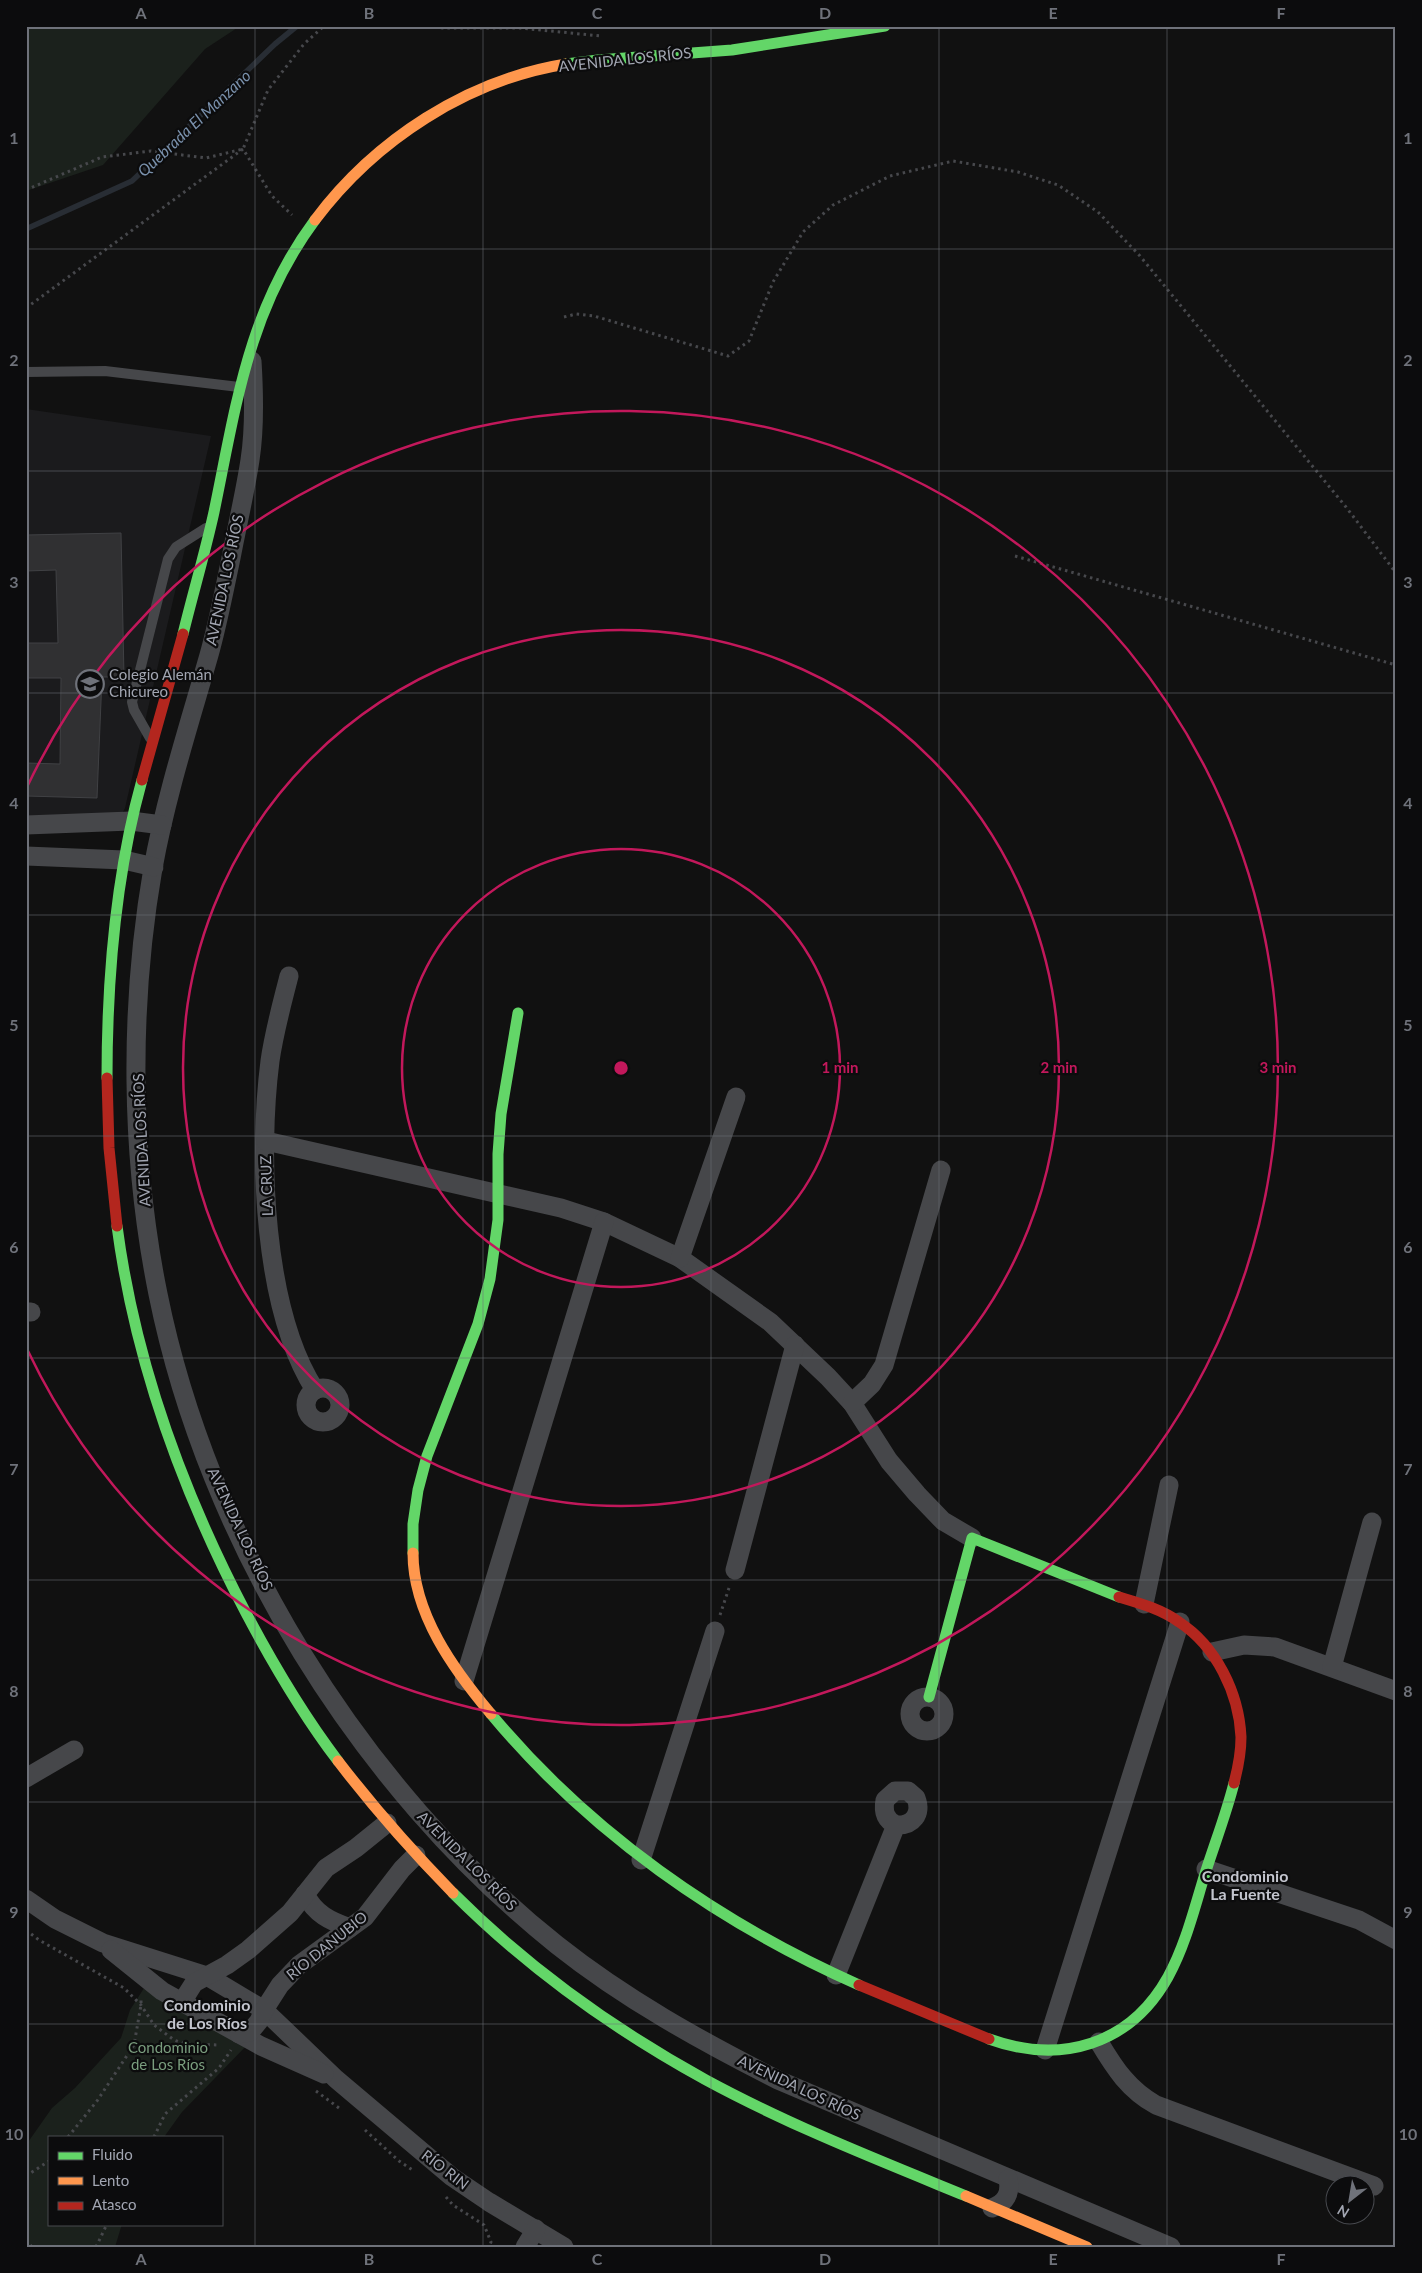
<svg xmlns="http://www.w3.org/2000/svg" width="1422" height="2273" viewBox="0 0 1422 2273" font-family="Lato,sans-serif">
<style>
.built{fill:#1b1b1d}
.green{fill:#1b211c}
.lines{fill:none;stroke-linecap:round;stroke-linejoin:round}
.stream{stroke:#282d34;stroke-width:5.5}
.building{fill:#303032;stroke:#404144}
.path{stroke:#47484c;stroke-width:3;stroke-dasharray:2.5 4;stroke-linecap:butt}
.lane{stroke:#46474a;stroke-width:10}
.street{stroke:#46474a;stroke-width:19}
.fast{stroke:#63d668;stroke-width:11}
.slow{stroke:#ff974d;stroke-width:11}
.jam{stroke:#b3261e;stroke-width:11}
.grid{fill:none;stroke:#6f727a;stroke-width:1;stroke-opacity:0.55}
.ring{fill:none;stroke:#c2185b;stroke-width:2.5}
.labels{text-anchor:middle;stroke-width:4.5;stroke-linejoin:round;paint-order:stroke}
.street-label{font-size:15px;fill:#a2a6b2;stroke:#0c0c0d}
.poi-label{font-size:15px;fill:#a2a6b2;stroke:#0c0c0d;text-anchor:start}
.park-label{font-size:15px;fill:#7a9d7e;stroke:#0c0c0d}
.water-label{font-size:16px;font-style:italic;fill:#7a91ac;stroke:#0c0c0d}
.neighbourhood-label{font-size:16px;font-weight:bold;fill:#c3c5ce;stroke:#0c0c0d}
.centre{fill:#c2185b;stroke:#0c0c0d;stroke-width:2.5}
.ring-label{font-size:15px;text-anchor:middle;font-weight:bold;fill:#c2185b;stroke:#0c0c0d;stroke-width:4.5;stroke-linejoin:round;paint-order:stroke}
.neatline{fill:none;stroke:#6f727a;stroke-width:2}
.grid-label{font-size:16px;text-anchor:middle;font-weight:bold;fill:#6f727a}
</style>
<rect width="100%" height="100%" fill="#111"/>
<polygon class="built" points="26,409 211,436 125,808 120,818 26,819"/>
<g class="green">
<polygon points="26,26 240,26 205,49 103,165 26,191"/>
<polygon points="146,1985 248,2044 182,2112 164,2137 49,2137 49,2224 122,2224 115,2247 26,2247 26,2145 52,2108 75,2088 121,2038 130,2010"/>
</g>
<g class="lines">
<polyline class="stream" points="26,229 132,181 275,44 297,26"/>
</g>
<polygon class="building" points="121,533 124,677 102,677 97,798 26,796 26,763 60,764 61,678 26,678 26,643 58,643 56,570 26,571 26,535"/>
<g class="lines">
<g class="path">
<polyline points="428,26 443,28 520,28 601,36"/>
<polyline points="26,190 102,157 151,151 206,158 243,149 268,90 304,44 324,26"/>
<polyline points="26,308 243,149 272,196 292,215"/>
<polyline points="564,317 576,314 594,316 728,356 749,341 773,282 803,232 833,205 890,176 953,161 1018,172 1058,185 1098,212 1140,256 1346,507 1396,573"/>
<polyline points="1015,556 1396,665"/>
<polyline points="720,1615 730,1585"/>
<polyline points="26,1930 39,1940 124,1988 141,2005 154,2025 174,2040 185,2044 220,2045"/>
<polyline points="316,2091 339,2108"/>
<polyline points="365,2130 399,2161 414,2171"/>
<polyline points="68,2137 97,2101 134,2045 141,2005 141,1997"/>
<polyline points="154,2137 165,2114 219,2068 231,2050"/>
<polyline points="26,2176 49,2161"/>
<polyline points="446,2197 453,2205 484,2225 491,2242 489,2247"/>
<polyline points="26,2240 32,2247"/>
<polyline points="96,2247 107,2224"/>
</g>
<g class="lane">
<polyline points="26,372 105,371 239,387"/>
<polyline points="150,738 134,710 132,702 168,559 176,547 206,528"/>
</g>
<g class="street">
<path d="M 252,361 C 254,393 255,428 250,460 C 245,493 237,526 231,558 C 224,591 218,623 209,655 C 189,725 166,796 153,868 C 129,1007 130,1156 158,1294 C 208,1542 360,1788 557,1945 C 625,1999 701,2041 778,2080 L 1171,2247"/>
<polyline points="26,825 131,821 162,825"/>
<polyline points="26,856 124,860 154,867"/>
<path d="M 289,976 C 282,1004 274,1032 270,1061 C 258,1155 263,1309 315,1390"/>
<polyline points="266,1141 561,1208 604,1222 680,1258 770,1322 828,1377 852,1403 889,1461 917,1494 943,1521 972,1538"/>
<polyline points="680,1258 736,1097"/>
<polyline points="26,1312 31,1312"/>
<circle cx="323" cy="1405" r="17"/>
<polyline points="852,1403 872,1384 884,1365 941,1170"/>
<polyline points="735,1570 795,1345"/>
<polyline points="1144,1604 1169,1485"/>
<polyline points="1212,1652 1244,1645 1275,1647 1396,1691"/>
<polyline points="1332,1667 1372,1522"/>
<polyline points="464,1681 604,1222"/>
<circle cx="927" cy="1714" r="17"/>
<polyline points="26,1778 74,1750"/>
<polyline points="641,1860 715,1631"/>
<polyline points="1206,1869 1359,1920 1396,1940"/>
<path d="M 305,1894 C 315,1914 330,1921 350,1928"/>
<polyline points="26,1899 55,1919 103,1943 207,1976 264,2010 336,2079 452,2177 489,2202 564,2247"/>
<polyline points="111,1950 162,1991 261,2046 324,2074"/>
<path d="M 836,1975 L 896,1825 C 913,1826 922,1814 916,1798 L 908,1791 L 895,1791 L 885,1800 C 883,1811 885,1820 896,1825"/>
<polyline points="182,2002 194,1983 227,1965 248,1950 290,1913 326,1868 356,1848 387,1823"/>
<polyline points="239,2034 250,2032 259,2021 264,2010 280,1985 299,1965 365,1917 402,1869 416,1855"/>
<path d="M 1099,2042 C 1115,2069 1129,2090 1156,2105 L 1374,2186"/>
<polyline points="1045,2050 1180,1622"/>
<path d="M 992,2208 C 1006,2203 1011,2193 1008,2179"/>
<polyline points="525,2247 536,2229"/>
</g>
<g class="fast">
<polyline points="566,64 598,60 732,50 885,26"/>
<path d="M 183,634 C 193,593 205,553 214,512 C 236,406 248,310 315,220"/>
<path d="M 107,1078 C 107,978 115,877 142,780"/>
<path d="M 117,1226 C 135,1362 182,1491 246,1613 C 273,1664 303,1715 338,1761"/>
<polyline points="413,1553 413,1524 418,1490 427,1456 478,1324 490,1279 498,1220 498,1154 501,1114 518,1013"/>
<polyline points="929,1697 972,1538 1119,1597"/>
<path d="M 491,1714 C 589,1832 719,1923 859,1985"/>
<path d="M 453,1893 C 527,1967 615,2030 706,2080 C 789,2125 878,2160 966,2196"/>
<path d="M 989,2039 C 1061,2065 1130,2045 1168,1977 C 1185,1946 1194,1910 1204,1877 C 1214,1845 1226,1815 1234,1783"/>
</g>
<g class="slow">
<path d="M 315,220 C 375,140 467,80 566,64"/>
<path d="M 413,1553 C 413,1614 454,1670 491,1714"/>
<path d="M 338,1761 C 374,1808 412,1851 453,1893"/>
<polyline points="966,2196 1087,2247"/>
</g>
<g class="jam">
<polyline points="142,780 183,634"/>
<polyline points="107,1078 109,1148 117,1226"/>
<path d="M 1119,1597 C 1139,1603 1161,1609 1179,1622 C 1216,1646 1239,1693 1241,1737 C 1241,1752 1238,1768 1234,1783"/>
<polyline points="859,1985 989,2039"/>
</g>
</g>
<path class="grid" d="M 255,26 L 255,2247M 483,26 L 483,2247M 711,26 L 711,2247M 939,26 L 939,2247M 1167,26 L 1167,2247M 26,249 L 1396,249M 26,471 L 1396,471M 26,693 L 1396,693M 26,915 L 1396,915M 26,1136 L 1396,1136M 26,1358 L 1396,1358M 26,1580 L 1396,1580M 26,1802 L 1396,1802M 26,2024 L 1396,2024"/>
<g class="ring">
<circle cx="621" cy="1068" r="219"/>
<circle cx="621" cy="1068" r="438"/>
<path d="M28 785A657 657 0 1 1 28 1351"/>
</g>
<defs>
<symbol id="school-ring" viewBox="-11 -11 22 22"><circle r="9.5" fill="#0c0c0d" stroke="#6f727a" stroke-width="1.5"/><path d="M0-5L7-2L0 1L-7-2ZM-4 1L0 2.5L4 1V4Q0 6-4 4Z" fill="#6f727a"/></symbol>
</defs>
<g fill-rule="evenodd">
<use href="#school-ring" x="74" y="668" width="32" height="32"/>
</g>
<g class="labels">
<g class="street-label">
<text transform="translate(625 60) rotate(-6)" y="5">AVENIDA LOS RÍOS</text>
<text transform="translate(225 580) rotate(-78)" y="5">AVENIDA LOS RÍOS</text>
<text transform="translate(142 1140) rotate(-93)" y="5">AVENIDA LOS RÍOS</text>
<text transform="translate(267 1186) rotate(-92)" y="5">LA CRUZ</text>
<text transform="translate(240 1529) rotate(65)" y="5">AVENIDA LOS RÍOS</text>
<text transform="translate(467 1861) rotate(45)" y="5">AVENIDA LOS RÍOS</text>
<text transform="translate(327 1946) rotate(-39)" y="5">RÍO DANUBIO</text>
<text transform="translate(799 2088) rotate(25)" y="5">AVENIDA LOS RÍOS</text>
<text transform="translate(445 2170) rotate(37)" y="5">RÍO RIN</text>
</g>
<g class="poi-label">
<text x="109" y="680">Colegio Alemán<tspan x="109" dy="17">Chicureo</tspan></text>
</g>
<g class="park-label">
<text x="168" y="2053">Condominio<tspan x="168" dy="17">de Los Ríos</tspan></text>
</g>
<g class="water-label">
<text transform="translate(194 123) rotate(-43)" y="6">Quebrada El Manzano</text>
</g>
<g class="neighbourhood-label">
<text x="1245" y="1882">Condominio<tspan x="1245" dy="18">La Fuente</tspan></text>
<text x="207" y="2011">Condominio<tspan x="207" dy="18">de Los Ríos</tspan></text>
</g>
</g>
<circle cx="621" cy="1068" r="8" class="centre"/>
<g class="ring-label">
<text x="840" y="1073">1 min</text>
<text x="1059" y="1073">2 min</text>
<text x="1278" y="1073">3 min</text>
</g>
<rect width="1422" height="2273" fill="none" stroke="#0c0c0d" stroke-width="55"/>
<rect x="48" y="2136" width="175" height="90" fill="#0c0c0d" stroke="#484a4f"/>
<rect x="58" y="2152" width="25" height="8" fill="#63d668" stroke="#484a4f"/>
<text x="92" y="2160" font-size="15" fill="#a2a6b2">Fluido</text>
<rect x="58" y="2177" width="25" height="8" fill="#ff974d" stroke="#484a4f"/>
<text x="92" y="2186" font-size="15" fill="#a2a6b2">Lento</text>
<rect x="58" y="2202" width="25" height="8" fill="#b3261e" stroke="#484a4f"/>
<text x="92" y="2210" font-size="15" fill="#a2a6b2">Atasco</text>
<g transform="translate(1350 2200) rotate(211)"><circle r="24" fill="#0c0c0d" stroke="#484a4f"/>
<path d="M0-4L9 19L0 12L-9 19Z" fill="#6f727a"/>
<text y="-8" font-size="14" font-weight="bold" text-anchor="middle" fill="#a2a6b2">N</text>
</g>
<rect x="28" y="28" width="1366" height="2218" class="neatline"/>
<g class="grid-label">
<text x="141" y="19">A</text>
<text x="369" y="19">B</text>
<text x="597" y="19">C</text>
<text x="825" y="19">D</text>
<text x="1053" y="19">E</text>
<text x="1281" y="19">F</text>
<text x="14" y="144">1</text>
<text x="1408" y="144">1</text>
<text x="14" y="366">2</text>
<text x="1408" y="366">2</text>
<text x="14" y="588">3</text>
<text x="1408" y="588">3</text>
<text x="14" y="809">4</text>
<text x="1408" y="809">4</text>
<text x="14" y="1031">5</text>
<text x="1408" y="1031">5</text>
<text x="14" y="1253">6</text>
<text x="1408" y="1253">6</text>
<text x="14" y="1475">7</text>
<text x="1408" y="1475">7</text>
<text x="14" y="1697">8</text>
<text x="1408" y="1697">8</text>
<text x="14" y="1918">9</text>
<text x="1408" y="1918">9</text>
<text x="14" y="2140">10</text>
<text x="1408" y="2140">10</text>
<text x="141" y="2265">A</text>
<text x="369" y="2265">B</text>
<text x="597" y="2265">C</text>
<text x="825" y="2265">D</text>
<text x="1053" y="2265">E</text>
<text x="1281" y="2265">F</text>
</g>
</svg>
